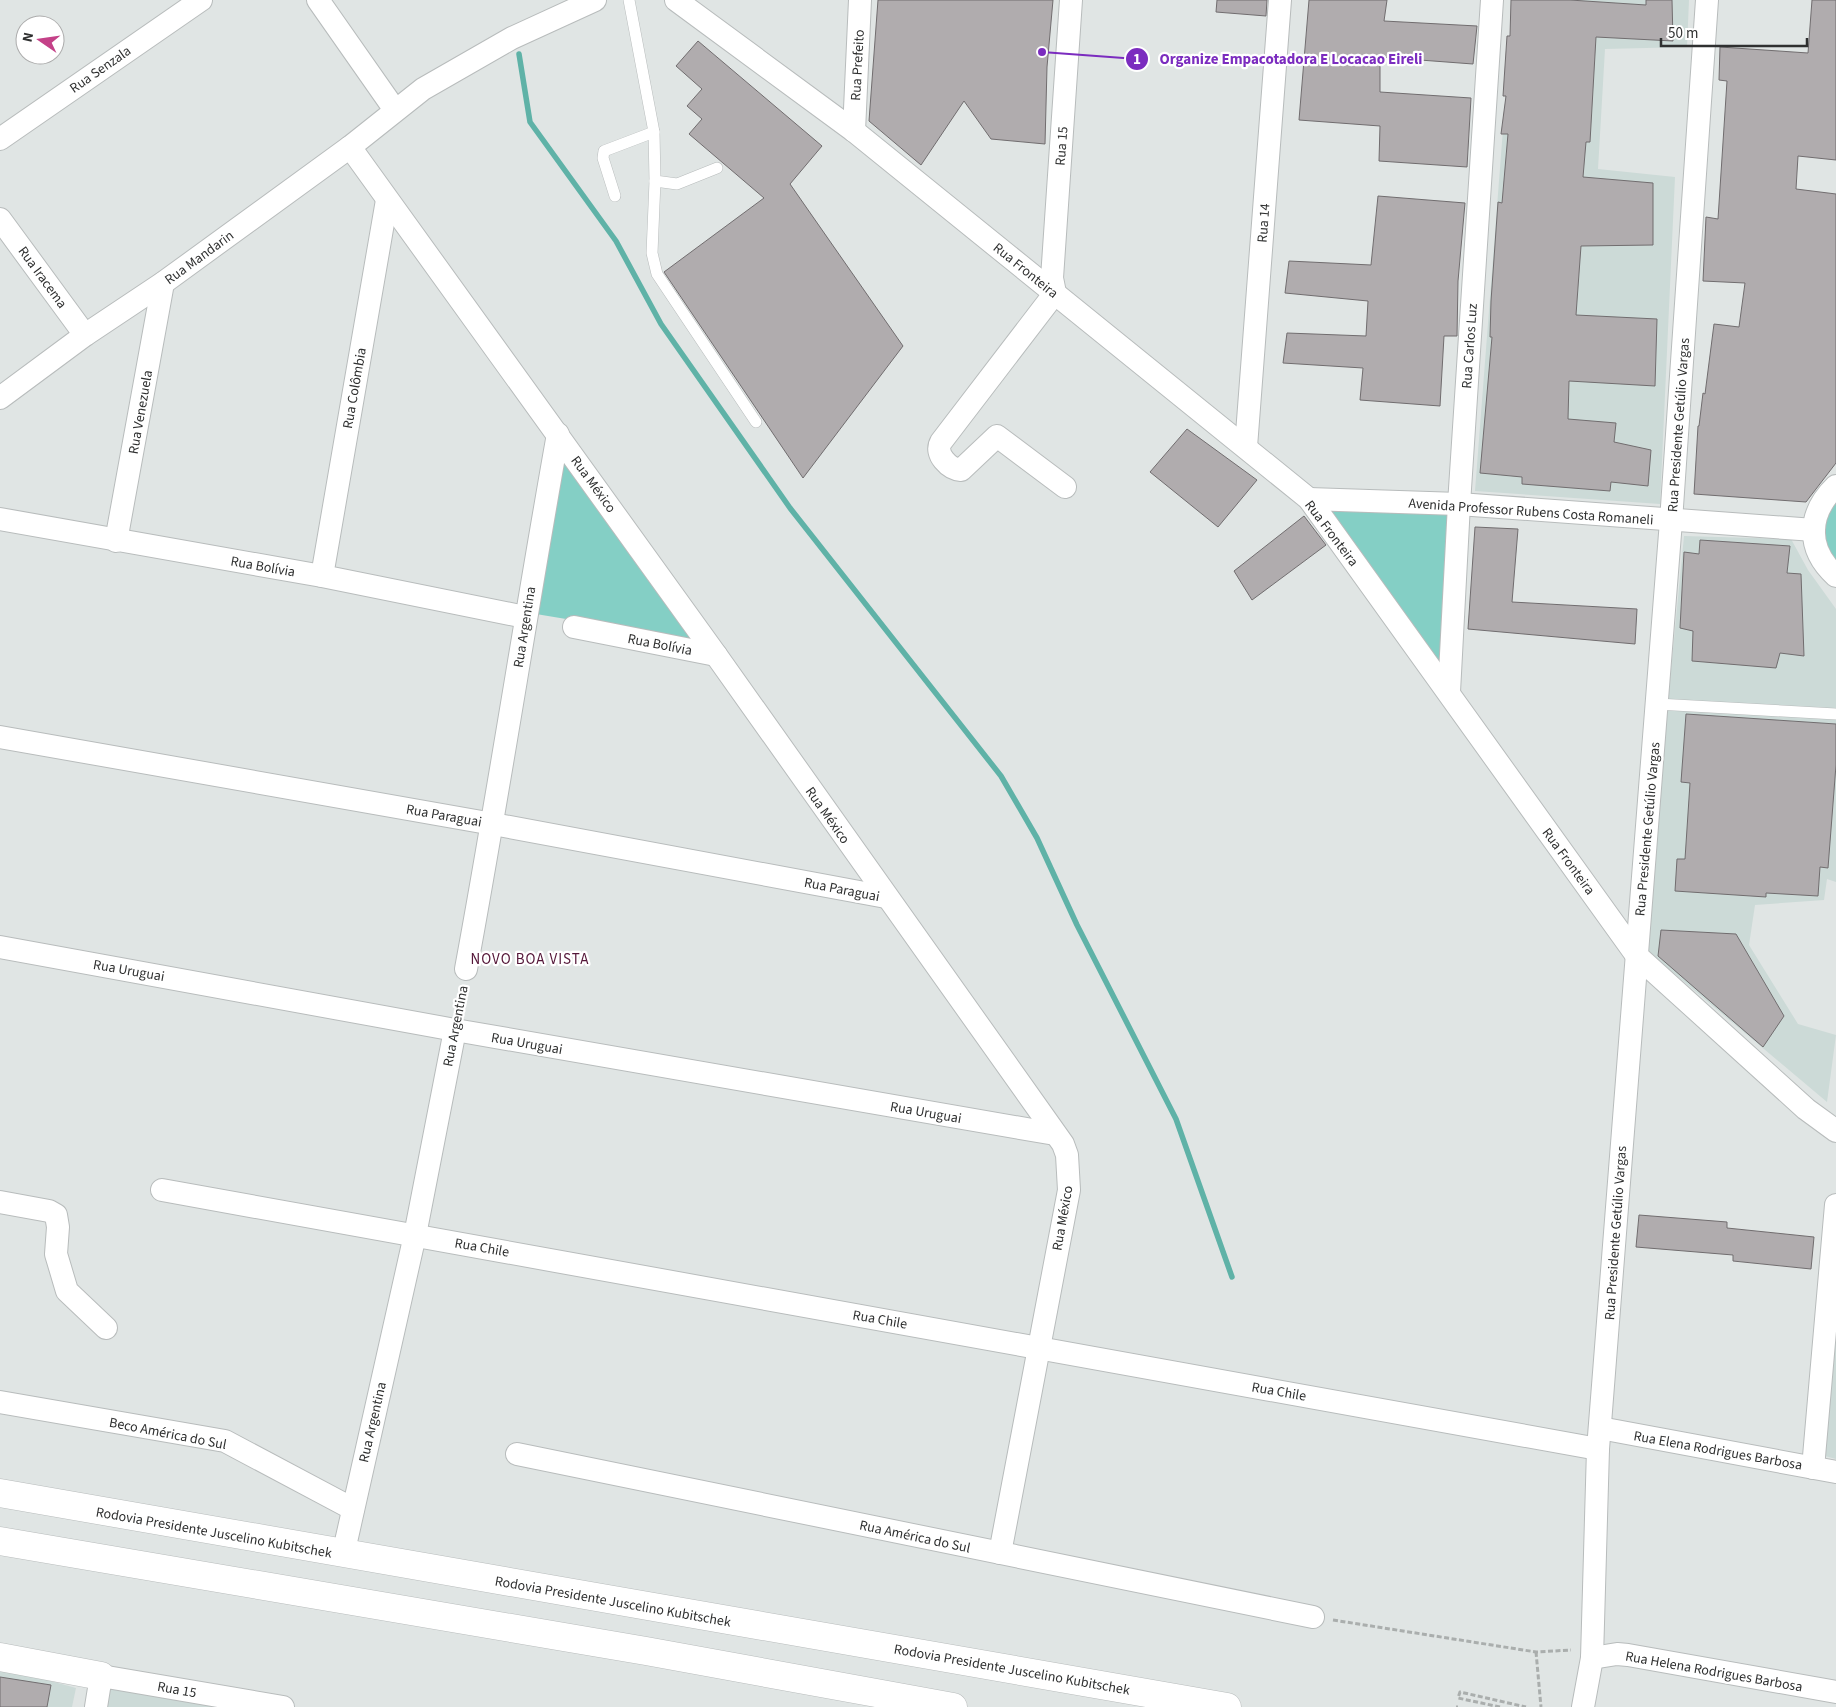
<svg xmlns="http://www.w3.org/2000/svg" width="1836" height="1707" viewBox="0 0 1836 1707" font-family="'Source Sans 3',sans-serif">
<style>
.built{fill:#ccdad7}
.green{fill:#84cfc5}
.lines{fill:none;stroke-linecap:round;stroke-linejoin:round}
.stream{stroke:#5fb2a7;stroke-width:5.5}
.building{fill:#b0acae;stroke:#716d6f}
.lane-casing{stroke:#b8bcbc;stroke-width:12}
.street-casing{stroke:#b8bcbc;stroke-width:24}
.highway-casing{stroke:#b8bcbc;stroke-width:29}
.path{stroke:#aaaead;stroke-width:3;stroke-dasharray:5 2.5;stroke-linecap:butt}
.lane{stroke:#fff;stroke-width:11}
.street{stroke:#fff;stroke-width:22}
.highway{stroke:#fff;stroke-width:28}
.labels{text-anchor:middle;stroke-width:4.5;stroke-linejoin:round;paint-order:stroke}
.street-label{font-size:14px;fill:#2f3030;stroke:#fff}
.neighbourhood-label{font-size:15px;letter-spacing:1px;fill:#541638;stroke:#fff}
.leader{fill:none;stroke:#7b2cbf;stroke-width:2}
.callout-dot{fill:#7b2cbf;stroke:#fff;stroke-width:2}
.mark-label{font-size:15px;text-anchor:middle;font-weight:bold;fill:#fff}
.callout-label{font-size:15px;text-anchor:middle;font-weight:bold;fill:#7b2cbf;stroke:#fff;stroke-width:4.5;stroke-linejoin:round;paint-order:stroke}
</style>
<rect width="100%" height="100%" fill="#e0e5e4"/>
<g class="built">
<polygon points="1513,0 1689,0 1687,47 1605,49 1598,169 1675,177 1660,504 1475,491"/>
<polygon points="1684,536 1791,539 1808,570 1836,609 1836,882 1827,879 1824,900 1755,905 1749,945 1798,1024 1836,1035 1827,1102 1644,948"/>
<polygon points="1836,1321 1836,1459 1825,1456"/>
<polygon points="0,1667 76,1688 72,1707 0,1707"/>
<polygon points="110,1684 230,1707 106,1707"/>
</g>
<g class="green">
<polygon points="565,456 692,640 536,614"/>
<polygon points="1309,499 1459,504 1449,692"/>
<polygon points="1836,501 1836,567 1824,547 1826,515"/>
</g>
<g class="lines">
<polyline class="stream" points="519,54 530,122 616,241 661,324 790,508 1001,776 1037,838 1077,925 1176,1119 1232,1277"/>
</g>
<g class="building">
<polygon points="878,0 1053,0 1047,67 1045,144 991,139 964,101 921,165 869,121"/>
<polygon points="1217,0 1267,0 1266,16 1216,12"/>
<polygon points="1309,0 1387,0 1384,21 1477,26 1473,64 1380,57 1380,92 1471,98 1467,167 1379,161 1380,126 1299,120"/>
<polygon points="1511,0 1570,0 1646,5 1646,0 1672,0 1673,41 1596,37 1590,142 1586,142 1583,177 1653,183 1653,245 1581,246 1576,315 1657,319 1655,386 1569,381 1568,419 1616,423 1614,442 1651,450 1648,486 1611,482 1610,491 1522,484 1522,477 1480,473 1492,337 1490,337 1491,301 1498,202 1502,203 1508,134 1501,134 1506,96 1503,96 1507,36 1510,36"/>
<polygon points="1812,0 1836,0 1836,160 1798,156 1796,189 1836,194 1836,463 1806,502 1694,494 1698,426 1699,426 1703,393 1705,394 1714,324 1739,327 1745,283 1703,281 1706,217 1718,219 1727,81 1719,80 1720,47 1808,53"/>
<polygon points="698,41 822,146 790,184 903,346 803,478 664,272 764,198 689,134 702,119 687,106 702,89 676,66"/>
<polygon points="1378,196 1465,203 1458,281 1457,336 1444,336 1440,406 1360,400 1363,368 1283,363 1287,333 1366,336 1368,301 1285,293 1289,261 1371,265"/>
<polygon points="1187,429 1257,480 1218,527 1150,472"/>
<polygon points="1304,516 1326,545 1252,600 1234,571"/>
<polygon points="1475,527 1518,529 1512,602 1637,609 1635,644 1468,629"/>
<polygon points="1700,540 1790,546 1787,573 1801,574 1804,656 1780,653 1776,668 1692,661 1693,631 1680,628 1684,552 1699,554"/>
<polygon points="1686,714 1836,724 1836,765 1828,868 1820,867 1818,896 1766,893 1766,897 1675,891 1677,859 1685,859 1690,783 1681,782"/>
<polygon points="1661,930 1736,934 1784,1016 1763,1047 1658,956"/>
<polygon points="1639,1215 1727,1222 1727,1228 1814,1237 1811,1269 1733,1261 1733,1255 1636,1247"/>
<polygon points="0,1677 51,1685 47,1707 0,1707"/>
</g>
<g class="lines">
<defs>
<g id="lane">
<polyline points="629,0 654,132 655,181 677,184 717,168"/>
<polyline points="655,181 652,253 657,274 756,422"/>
<polyline points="615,196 603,158 604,151 654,132"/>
<polyline points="1657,704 1836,714"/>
</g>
<g id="street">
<polyline points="318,0 395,110"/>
<polyline points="676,0 854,131 1309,499 1637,956 1806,1109 1836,1131"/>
<polyline points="854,131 860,0"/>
<polyline points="0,139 201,0"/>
<polyline points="350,147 716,655 1063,1144 1067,1155 1069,1190 1000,1553"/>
<polyline points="0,219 85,335"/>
<polyline points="0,398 85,335 163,283 350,147 423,89 512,38 595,0"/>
<polyline points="1246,447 1280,0"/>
<path d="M 1836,486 C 1807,514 1806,549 1836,576"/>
<path d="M 1065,487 L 997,436 L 961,470 C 949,469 934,454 941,442 L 1055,293 L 1052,278 L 1071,0"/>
<polyline points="1309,499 1459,504 1814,530"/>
<polyline points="0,519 322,576 525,617"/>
<polyline points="116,541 163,283"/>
<polyline points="322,576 387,200"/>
<polyline points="574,627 716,655"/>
<polyline points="1449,692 1459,504 1492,0"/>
<polyline points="0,737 493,824 886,897"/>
<polyline points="0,947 455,1030 1055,1134"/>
<path d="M 466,969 C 499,791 526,612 558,434"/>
<polyline points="162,1190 1598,1449"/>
<polyline points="0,1202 49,1211 56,1215 58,1227 56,1254 67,1291 106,1328"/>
<polyline points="0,1402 225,1441 353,1509"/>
<polyline points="1600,1428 1836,1472"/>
<polyline points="517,1454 1313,1617"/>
<polyline points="1813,1468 1836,1205"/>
<polyline points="343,1555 415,1235 455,1030"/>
<polyline points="1592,1658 1617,1654 1628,1655 1836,1692"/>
<polyline points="96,1707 101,1676 283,1707"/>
<polyline points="1583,1707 1592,1658 1598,1449 1671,521 1707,0"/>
</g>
<g id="highway">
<path d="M 0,1493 C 408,1567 818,1632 1227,1707"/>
<polyline points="0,1541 646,1651 953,1707"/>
<polyline points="0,1657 101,1676"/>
</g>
</defs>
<use href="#lane" class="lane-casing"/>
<use href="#street" class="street-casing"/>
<use href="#highway" class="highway-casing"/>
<g class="path">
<polyline points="459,1010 463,989"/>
<polyline points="1333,1620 1536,1652 1571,1650"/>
<polyline points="1536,1652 1541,1707"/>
<polyline points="1456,1707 1458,1707"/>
<polyline points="1500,1707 1458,1698 1460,1692 1526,1707"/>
</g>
<use href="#lane" class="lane"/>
<use href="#street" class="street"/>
<use href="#highway" class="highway"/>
</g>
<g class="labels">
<g class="street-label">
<text transform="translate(857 65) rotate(-87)" y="5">Rua Prefeito</text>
<text transform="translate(100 69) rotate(-35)" y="5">Rua Senzala</text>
<text transform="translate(1061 146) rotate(-86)" y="5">Rua 15</text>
<text transform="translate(1263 223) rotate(-86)" y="5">Rua 14</text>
<text transform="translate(199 257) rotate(-36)" y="5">Rua Mandarin</text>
<text transform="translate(1026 270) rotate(39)" y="5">Rua Fronteira</text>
<text transform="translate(43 277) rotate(54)" y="5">Rua Iracema</text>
<text transform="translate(1469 346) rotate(-86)" y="5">Rua Carlos Luz</text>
<text transform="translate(354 388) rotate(-80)" y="5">Rua Colômbia</text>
<text transform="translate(140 412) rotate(-80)" y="5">Rua Venezuela</text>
<text transform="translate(1678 425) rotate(-86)" y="5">Rua Presidente Getúlio Vargas</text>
<text transform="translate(594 484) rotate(54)" y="5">Rua México</text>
<text transform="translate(1531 511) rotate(4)" y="5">Avenida Professor Rubens Costa Romaneli</text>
<text transform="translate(1332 533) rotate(53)" y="5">Rua Fronteira</text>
<text transform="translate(263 566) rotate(10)" y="5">Rua Bolívia</text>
<text transform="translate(524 627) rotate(-81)" y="5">Rua Argentina</text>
<text transform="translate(660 644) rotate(11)" y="5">Rua Bolívia</text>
<text transform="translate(444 815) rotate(10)" y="5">Rua Paraguai</text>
<text transform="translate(828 815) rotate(55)" y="5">Rua México</text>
<text transform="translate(1647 829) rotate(-85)" y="5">Rua Presidente Getúlio Vargas</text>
<text transform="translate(1569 861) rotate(54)" y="5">Rua Fronteira</text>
<text transform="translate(842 889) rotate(11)" y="5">Rua Paraguai</text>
<text transform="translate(129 970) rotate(10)" y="5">Rua Uruguai</text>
<text transform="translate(455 1026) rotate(-79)" y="5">Rua Argentina</text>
<text transform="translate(527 1043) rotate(10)" y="5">Rua Uruguai</text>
<text transform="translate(926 1112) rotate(10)" y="5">Rua Uruguai</text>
<text transform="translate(1062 1218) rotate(-80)" y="5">Rua México</text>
<text transform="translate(1615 1233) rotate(-86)" y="5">Rua Presidente Getúlio Vargas</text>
<text transform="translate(482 1247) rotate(10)" y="5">Rua Chile</text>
<text transform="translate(880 1319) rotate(10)" y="5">Rua Chile</text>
<text transform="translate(1279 1391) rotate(10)" y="5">Rua Chile</text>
<text transform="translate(372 1422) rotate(-77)" y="5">Rua Argentina</text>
<text transform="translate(168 1433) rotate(11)" y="5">Beco América do Sul</text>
<text transform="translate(1718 1450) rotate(10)" y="5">Rua Elena Rodrigues Barbosa</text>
<text transform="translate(214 1532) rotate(10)" y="5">Rodovia Presidente Juscelino Kubitschek</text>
<text transform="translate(915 1536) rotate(12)" y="5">Rua América do Sul</text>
<text transform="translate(613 1601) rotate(10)" y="5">Rodovia Presidente Juscelino Kubitschek</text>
<text transform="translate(1012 1669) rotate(10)" y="5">Rodovia Presidente Juscelino Kubitschek</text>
<text transform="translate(1714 1671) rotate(10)" y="5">Rua Helena Rodrigues Barbosa</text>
<text transform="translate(177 1689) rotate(10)" y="5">Rua 15</text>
</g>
<g class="neighbourhood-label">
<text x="530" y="964">NOVO BOA VISTA</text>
</g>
</g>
<path class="leader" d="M1042 52L1137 59"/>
<g class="callout-dot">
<circle cx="1042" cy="52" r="5"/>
<circle cx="1137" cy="59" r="12"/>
</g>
<g class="mark-label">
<text x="1137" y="64">1</text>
</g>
<g class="callout-label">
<text x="1291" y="64">Organize Empacotadora E Locacao Eireli</text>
</g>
<g transform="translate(40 40) rotate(283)"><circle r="24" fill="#ffffff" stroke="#acacac"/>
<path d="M0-4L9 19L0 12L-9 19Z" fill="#c44188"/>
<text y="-8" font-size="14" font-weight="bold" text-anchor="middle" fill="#2f3030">N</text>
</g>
<path d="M1661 38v8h146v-8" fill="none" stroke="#2f3030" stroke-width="2.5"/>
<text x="1668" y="38" font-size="15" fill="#2f3030" stroke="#ffffff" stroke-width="4" paint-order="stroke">50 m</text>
</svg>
